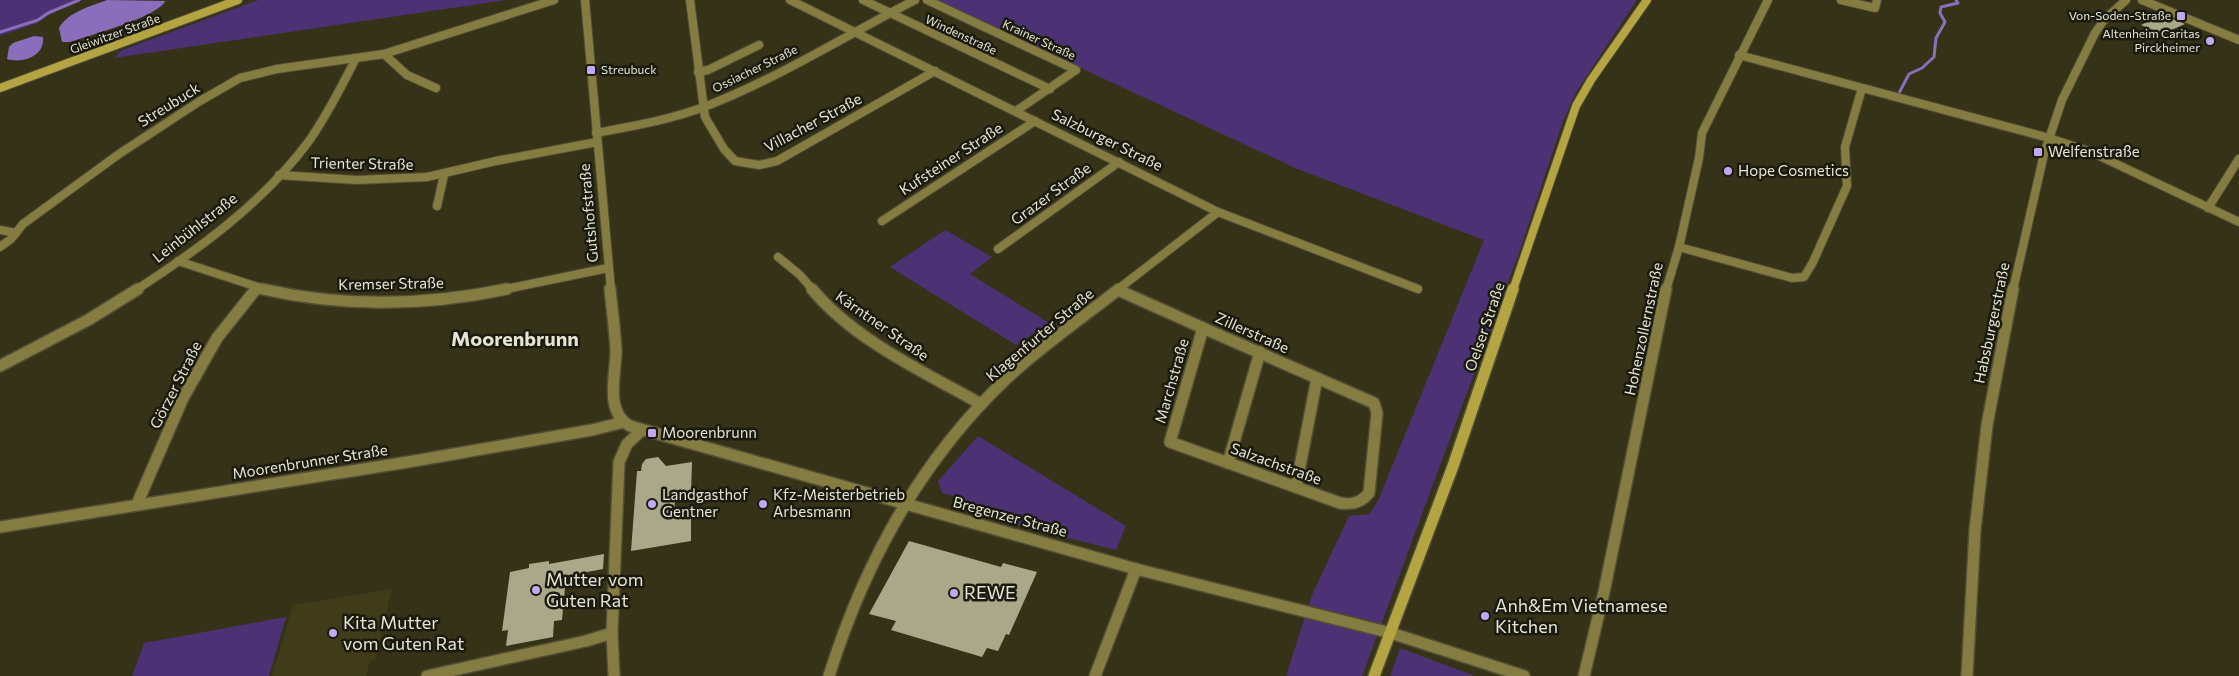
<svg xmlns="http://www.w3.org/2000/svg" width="2239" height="676" viewBox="0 0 2239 676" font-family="Commissioner,sans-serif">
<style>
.built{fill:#403b19}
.green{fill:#4c3174}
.water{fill:#8b6ebb}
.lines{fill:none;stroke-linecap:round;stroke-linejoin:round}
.stream{stroke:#8b6ebb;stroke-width:3}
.building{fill:#aba789}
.minor-far1-casing{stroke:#524e36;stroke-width:10}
.minor-casing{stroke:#524e36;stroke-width:14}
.tertiary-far1-casing{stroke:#524e36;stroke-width:10}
.tertiary-casing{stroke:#524e36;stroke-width:14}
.secondary-far1-casing{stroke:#524e36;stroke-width:10}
.secondary-casing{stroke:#524e36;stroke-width:14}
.minor-far1{stroke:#857c41;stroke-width:8}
.minor{stroke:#857c41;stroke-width:11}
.tertiary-far1{stroke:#857c41;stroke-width:8}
.tertiary{stroke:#857c41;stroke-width:11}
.secondary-far1{stroke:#b4a542;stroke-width:8}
.secondary{stroke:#b4a542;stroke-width:11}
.poi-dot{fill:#c2a8f3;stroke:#1b1a0e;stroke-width:2}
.labels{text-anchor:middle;stroke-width:5;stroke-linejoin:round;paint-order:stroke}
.far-poi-label{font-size:12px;fill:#e5e4d4;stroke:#1b1a0e;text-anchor:end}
.far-street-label{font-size:12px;fill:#e5e4d4;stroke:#1b1a0e}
.street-label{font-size:15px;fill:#e5e4d4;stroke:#1b1a0e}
.poi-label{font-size:15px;fill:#e5e4d4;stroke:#1b1a0e;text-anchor:start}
.near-poi-label{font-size:18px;fill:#e5e4d4;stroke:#1b1a0e;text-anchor:start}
.district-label{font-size:20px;font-weight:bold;fill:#e5e4d4;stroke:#1b1a0e}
</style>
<rect width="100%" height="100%" fill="#363218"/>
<polygon class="built" points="392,589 375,660 370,661 366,676 272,676 293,605"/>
<g class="green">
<polygon points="0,0 83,0 54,12 35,24 0,36"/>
<polygon points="259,0 506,0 114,58 122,50"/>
<polygon points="935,0 1637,0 1576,92 1563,121 1520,250 1362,676 1286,676 1312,595 1349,516 1369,514 1378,501 1484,240 1295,168"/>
<polygon points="945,230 992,257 970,274 1049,323 1016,345 890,267"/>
<polygon points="978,436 1126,526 1116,550 954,509 960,498 942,493 938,481"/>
<polygon points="286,617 269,676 132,676 144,643"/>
<polygon points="1400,648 1475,676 1390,676"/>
</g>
<g class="water">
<path d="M 107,0 L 165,1 C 160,16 88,36 70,42 L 62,42 L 59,28 C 68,12 91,6 107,0 Z"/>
<path d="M 34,36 L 43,37 C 45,56 23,64 7,59 L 9,47 L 13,43 Z"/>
</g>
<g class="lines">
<g class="stream">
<polyline points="0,32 38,20 48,13 79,0"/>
<polyline points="1899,93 1909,74 1922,68 1934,57 1936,38 1945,22 1940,13 1941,7 1958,3 1956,0"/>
</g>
</g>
<g class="building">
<polygon points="2162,15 2185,24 2162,34 2141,25"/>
<polygon points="658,457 666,466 692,462 691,494 675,497 674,519 691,516 691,541 631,551 637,471 641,471 642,464 646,459"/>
<polygon points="909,541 1001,567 1003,563 1037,572 1009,635 1006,634 998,651 987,648 982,657 891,630 896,621 869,614"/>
<polygon points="604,554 603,569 566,576 562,620 554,621 553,637 506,646 508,630 502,631 510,572 529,568 529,564 549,561 549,564"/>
</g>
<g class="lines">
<defs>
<g id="minor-far1">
<polyline points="690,0 705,117 724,149 735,161 759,165 777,161 935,71"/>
<polyline points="790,0 1218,212 1418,289"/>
<polyline points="863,0 1050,89"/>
<polyline points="927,0 1076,70 1016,111"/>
<polyline points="1841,0 1875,8 1877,0"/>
<polyline points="2142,0 2239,40"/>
<polyline points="384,54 407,75 436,88"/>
<polyline points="1739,55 2049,138 2091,152 2239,222"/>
<polyline points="698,72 708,70 759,45"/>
<path d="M 596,133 C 632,126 669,120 704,107 C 777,79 845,36 915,0"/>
<polyline points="279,175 357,180 427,177 496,161 597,142"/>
<polyline points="437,206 444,175"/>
<polyline points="2208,208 2239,159"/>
<polyline points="882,221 1035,121"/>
<polyline points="0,230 16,233"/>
<polyline points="0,247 11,239 23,224 119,154 200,101 240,78 277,69 384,54 554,0"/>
<polyline points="1679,247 1792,278 1804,277 1813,262 1847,186 1845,147 1862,88"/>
<polyline points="998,249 1119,162"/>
<polyline points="778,257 800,275 813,290"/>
<polyline points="178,261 267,290"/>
<path d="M 136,290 C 199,249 263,203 309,141 C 327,115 342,86 356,58"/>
<polyline points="255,290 257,288"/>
<polyline points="501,290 608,268"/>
<polyline points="1117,290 1218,212"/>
<polyline points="1666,290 1679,247 1699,158 1702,133 1768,0"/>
<polyline points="2013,290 2044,154 2062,100 2095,33 2104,20 2126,0"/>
</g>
<g id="minor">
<path d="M 262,289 C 342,307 426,306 507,289"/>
<path d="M 812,289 C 854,340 924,372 981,404"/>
<polyline points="1118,290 1203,328"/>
<path d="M 1203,328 L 1374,403 L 1377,413 L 1369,493 C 1361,503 1352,505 1340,503 L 1170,442 Z"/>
<polyline points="0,366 88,320 138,289"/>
<polyline points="1228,463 1260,352"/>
<polyline points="1296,487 1317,378"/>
<polyline points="137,504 183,398 217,338 256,289"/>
<polyline points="0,527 408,462 592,430 624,422"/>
<polyline points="1391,633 1524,676"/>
<polyline points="427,676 586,641 612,633"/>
<polyline points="614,676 612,633 619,462 627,444 642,430"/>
<path d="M 829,676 C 864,564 920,461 1006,379 C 1041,346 1081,319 1119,289"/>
<polyline points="1095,676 1136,569"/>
<polyline points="1584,676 1604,592 1666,289"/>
<polyline points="1967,676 1975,530 1987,425 2013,289"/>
</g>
<polyline id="tertiary-far1" points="585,0 611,290"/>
<path id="tertiary" d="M 610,289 C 612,309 615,330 616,351 C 616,374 604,412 630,426 L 1136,569 L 1391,633"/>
<g id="secondary-far1">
<polyline points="0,88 238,0"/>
<polyline points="1513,290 1576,106 1591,80 1647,0"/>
</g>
<polyline id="secondary" points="1374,676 1453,466 1513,289"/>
</defs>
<use href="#minor-far1" class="minor-far1-casing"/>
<use href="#minor" class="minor-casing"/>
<use href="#tertiary-far1" class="tertiary-far1-casing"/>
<use href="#tertiary" class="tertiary-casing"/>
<use href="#secondary-far1" class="secondary-far1-casing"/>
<use href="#secondary" class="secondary-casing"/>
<use href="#minor-far1" class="minor-far1"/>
<use href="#minor" class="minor"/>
<use href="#tertiary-far1" class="tertiary-far1"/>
<use href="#tertiary" class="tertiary"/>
<use href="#secondary-far1" class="secondary-far1"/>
<use href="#secondary" class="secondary"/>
</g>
<g class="poi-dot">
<rect x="2176" y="11" width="10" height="10" rx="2.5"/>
<circle cx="2210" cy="41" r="5"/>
<rect x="586" y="65" width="10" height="10" rx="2.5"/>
<rect x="2033" y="147" width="10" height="10" rx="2.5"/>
<circle cx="1728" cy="171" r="5"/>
<rect x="647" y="428" width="10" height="10" rx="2.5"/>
<circle cx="652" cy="504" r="5"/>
<circle cx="763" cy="504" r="5"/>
<circle cx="536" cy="590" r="5"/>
<circle cx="954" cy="593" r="5"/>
<circle cx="1485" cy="616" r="5"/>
<circle cx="333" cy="633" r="5"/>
</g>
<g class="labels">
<g class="far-poi-label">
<text x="2171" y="20">Von-Soden-Straße</text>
<text x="2200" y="38">Altenheim Caritas<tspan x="2200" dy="14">Pirckheimer</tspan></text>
<text x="601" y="74" text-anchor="start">Streubuck</text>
</g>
<g class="far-street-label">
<text transform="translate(115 34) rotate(-20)" y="4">Gleiwitzer Straße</text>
<text transform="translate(961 35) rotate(25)" y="4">Windenstraße</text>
<text transform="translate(1039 40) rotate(25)" y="4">Krainer Straße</text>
<text transform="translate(755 69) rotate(-26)" y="4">Ossiacher Straße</text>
</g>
<g class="street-label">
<text transform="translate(169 105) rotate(-32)" y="5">Streubuck</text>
<text transform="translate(813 123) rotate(-28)" y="5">Villacher Straße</text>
<text transform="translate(1107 140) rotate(26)" y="5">Salzburger Straße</text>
<text transform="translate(951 159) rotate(-33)" y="5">Kufsteiner Straße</text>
<text transform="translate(362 164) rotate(1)" y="5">Trienter Straße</text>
<text transform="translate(1051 194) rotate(-36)" y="5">Grazer Straße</text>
<text transform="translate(589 213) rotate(-95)" y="5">Gutshofstraße</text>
<text transform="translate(195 228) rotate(-38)" y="5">Leinbühlstraße</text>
<text transform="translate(391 284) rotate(-1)" y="5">Kremser Straße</text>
<text transform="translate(1992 323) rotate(-78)" y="5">Habsburgerstraße</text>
<text transform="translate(882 326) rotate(35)" y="5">Kärntner Straße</text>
<text transform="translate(1485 327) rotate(-71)" y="5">Oelser Straße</text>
<text transform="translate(1644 329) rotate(-78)" y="5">Hohenzollernstraße</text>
<text transform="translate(1252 333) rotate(24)" y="5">Zillerstraße</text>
<text transform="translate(1040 335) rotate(-40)" y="5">Klagenfurter Straße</text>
<text transform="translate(1172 381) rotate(-74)" y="5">Marchstraße</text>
<text transform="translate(176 385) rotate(-63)" y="5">Görzer Straße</text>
<text transform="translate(310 462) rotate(-9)" y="5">Moorenbrunner Straße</text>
<text transform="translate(1276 464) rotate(20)" y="5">Salzachstraße</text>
<text transform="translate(1010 517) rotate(15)" y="5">Bregenzer Straße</text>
</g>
<g class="poi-label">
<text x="2048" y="157">Welfenstraße</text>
<text x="1738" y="176">Hope Cosmetics</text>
<text x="662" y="438">Moorenbrunn</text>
<text x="662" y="500">Landgasthof<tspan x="662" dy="17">Gentner</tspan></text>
<text x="773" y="500">Kfz-Meisterbetrieb<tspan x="773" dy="17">Arbesmann</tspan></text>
</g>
<g class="near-poi-label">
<text x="546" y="586">Mutter vom<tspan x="546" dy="21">Guten Rat</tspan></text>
<text x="964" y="599">REWE</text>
<text x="1495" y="612">Anh&amp;Em Vietnamese<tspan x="1495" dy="21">Kitchen</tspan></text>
<text x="343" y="629">Kita Mutter<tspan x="343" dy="21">vom Guten Rat</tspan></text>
</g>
<g class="district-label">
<text x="515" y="346">Moorenbrunn</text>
</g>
</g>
</svg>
